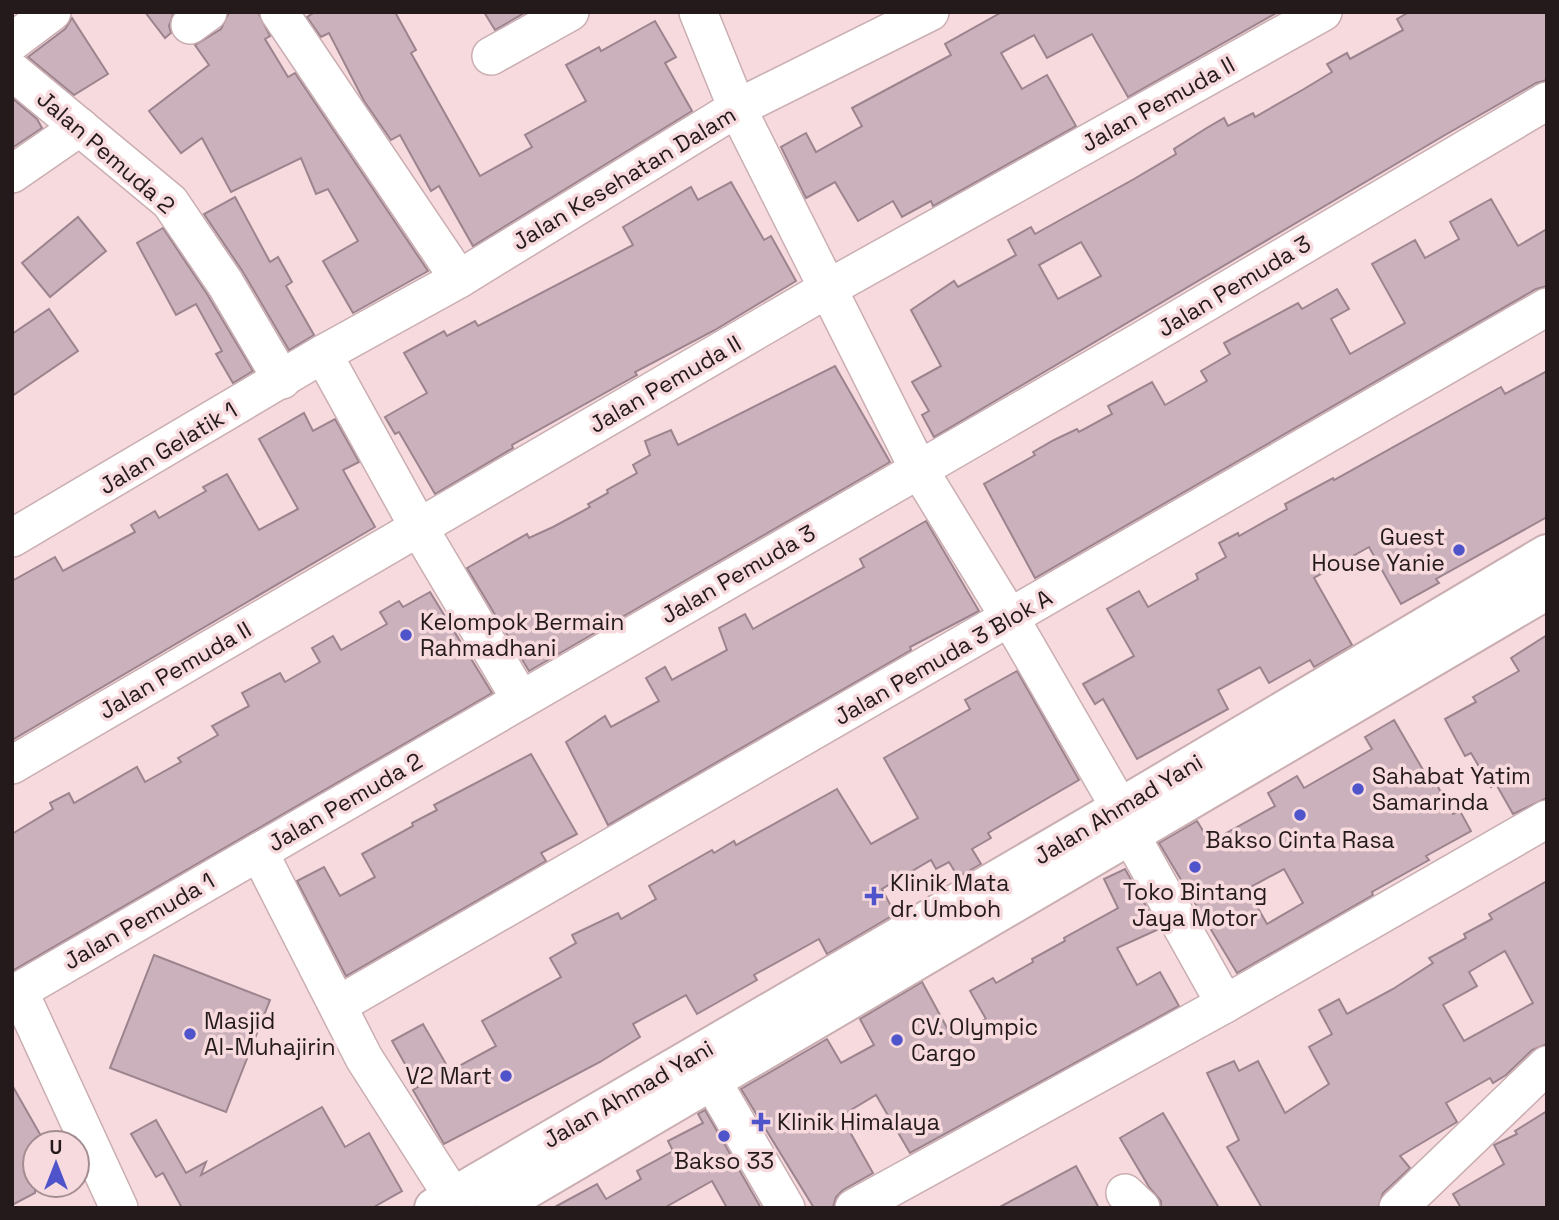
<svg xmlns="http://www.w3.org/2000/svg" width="1559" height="1220" viewBox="0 0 1559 1220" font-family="'Space Grotesk',sans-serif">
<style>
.building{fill:#cab1bb;stroke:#9c848e;stroke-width:2;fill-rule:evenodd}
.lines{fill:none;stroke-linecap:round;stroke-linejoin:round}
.minor-casing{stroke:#caaeb1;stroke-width:40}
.major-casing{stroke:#caaeb1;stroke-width:42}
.minor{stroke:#fff;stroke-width:37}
.major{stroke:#fff;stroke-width:38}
.poi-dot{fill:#4f54ca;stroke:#f7dade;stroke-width:2.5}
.labels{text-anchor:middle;stroke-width:7;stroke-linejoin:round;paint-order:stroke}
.street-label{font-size:23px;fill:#241a1b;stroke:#f7dade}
.poi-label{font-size:23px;fill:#241a1b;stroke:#f7dade;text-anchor:start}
</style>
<rect width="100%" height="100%" fill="#f7dade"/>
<g class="building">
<polygon points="145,12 174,12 169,26 171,33 165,38"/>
<polygon points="229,12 258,12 270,36 265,39 288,77 295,73 428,271 353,313 323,261 358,241 328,189 316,194 301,158 231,192 202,138 181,153 149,111 209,65 195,45 221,29"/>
<polygon points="315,12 395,12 416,50 411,53 480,176 532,147 525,135 586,101 566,65 599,47 601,51 655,21 676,57 665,63 692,111 473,246 439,186 431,191 400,135 391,140 364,101 329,33 321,37 307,17"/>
<polygon points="484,12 526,12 495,30"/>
<polygon points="1002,12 1278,12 1128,97 1092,34 1047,58 1034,35 1001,53 1022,89 1047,75 1076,126 933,206 931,201 902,217 893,201 858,221 835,182 806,198 781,147 806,133 816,152 862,126 852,108 951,55 945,44"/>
<path d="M 1409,12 L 1547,12 L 1547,80 L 1536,83 L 1445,135 L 934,437 L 922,415 L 929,411 L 912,382 L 941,366 L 911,310 L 954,281 L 958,287 L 1016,255 L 1008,240 L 1031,227 L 1035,234 L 1134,179 L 1176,154 L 1174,149 L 1205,129 L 1224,118 L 1228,126 L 1253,113 L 1255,117 L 1304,89 L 1332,72 L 1327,64 L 1347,53 L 1350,59 L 1403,30 L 1397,19 ZM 1081,242 L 1101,276 L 1058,299 L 1039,265 Z"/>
<polygon points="72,18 108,74 74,95 28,57 65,29"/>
<polygon points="12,98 37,119 42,128 12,148"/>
<polygon points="731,182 764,240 771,236 796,281 715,330 635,372 637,375 512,445 513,448 435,494 399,432 395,434 385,417 427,393 404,353 444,331 447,336 475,321 478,326 633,245 623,227 691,187 698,200"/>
<polygon points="235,197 270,262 278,257 292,282 286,286 314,335 289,350 243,272 204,214"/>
<polygon points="1491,199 1518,246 1547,229 1547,286 1536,289 1035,578 984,484 1035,455 1033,452 1054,440 1077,429 1079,432 1112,414 1108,406 1152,382 1165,405 1207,381 1201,371 1230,354 1224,343 1298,303 1302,309 1337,289 1349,309 1331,319 1350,354 1405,323 1372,264 1415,240 1425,258 1459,239 1450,222"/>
<polygon points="78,217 106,251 50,297 22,263"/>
<polygon points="163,228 207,294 253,371 233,383 216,354 222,351 196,304 176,315 137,243"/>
<polygon points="49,309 78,351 12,396 12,334"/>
<polygon points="835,366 890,462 529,671 467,568 527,534 529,538 553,527 590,507 588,504 608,493 607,490 637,473 633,465 650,455 645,441 671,430 678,445"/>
<polygon points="1547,371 1547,517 1436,579 1439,583 1401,604 1369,547 1314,578 1352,645 1314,667 1310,660 1269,683 1260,667 1218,690 1228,709 1137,759 1103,699 1095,704 1083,684 1134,656 1107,609 1139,591 1148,607 1198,579 1196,574 1226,557 1219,543 1238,533 1239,536 1287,509 1285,504 1333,478 1334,480 1501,387 1505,394"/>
<polygon points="304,413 313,431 335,419 359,462 343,470 375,527 12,740 12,581 55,557 63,571 135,532 131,525 155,511 159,518 206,491 203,487 227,474 259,530 298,509 259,439"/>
<polygon points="926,521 979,611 910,647 911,650 608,825 566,742 605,716 611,727 659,701 646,678 665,667 672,680 727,650 719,628 745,614 753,629 864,567 860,559"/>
<polygon points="430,592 492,693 12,971 12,834 53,809 50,803 69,793 74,803 137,767 145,782 181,762 178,758 218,735 212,726 249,706 242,693 280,673 285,682 320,662 312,648 333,636 341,650 387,624 380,612 399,601 403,607"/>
<polygon points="1547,635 1547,798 1513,814 1496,784 1491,787 1471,753 1465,756 1445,719 1476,702 1473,697 1519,671 1511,658"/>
<polygon points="1017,671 1079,780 988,833 991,838 972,849 981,864 958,877 949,862 936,869 931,860 882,889 895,914 827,954 819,939 754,975 757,980 697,1014 686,995 633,1024 640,1037 600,1062 444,1144 413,1090 418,1087 392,1041 423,1024 450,1071 496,1046 482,1021 561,977 550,958 576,943 572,935 618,913 621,919 656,899 649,886 712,850 714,853 734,841 736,845 837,789 871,844 918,818 884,758 970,709 965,700"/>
<path d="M 1394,720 L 1433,787 L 1437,785 L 1453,814 L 1460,811 L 1471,831 L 1426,856 L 1429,860 L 1372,892 L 1373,895 L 1237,973 L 1159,843 L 1197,821 L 1210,842 L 1275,806 L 1268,793 L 1297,776 L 1304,788 L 1372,749 L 1365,737 ZM 1284,869 L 1303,903 L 1267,924 L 1247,889 Z"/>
<polygon points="531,754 577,834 541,853 546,861 346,976 297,881 324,867 340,896 375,877 362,854 413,826 412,823 437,810 434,805"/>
<polygon points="1125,869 1159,929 1117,948 1137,985 1160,972 1179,1006 910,1153 876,1095 841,1116 873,1173 843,1190 836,1197 833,1207 814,1208 741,1089 827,1039 841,1063 874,1045 860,1019 922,982 952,1037 986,1019 970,991 993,978 996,983 1033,962 1032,959 1065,941 1064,938 1118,908 1104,879"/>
<path d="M 1547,881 L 1547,1044 L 1532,1050 L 1506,1075 L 1493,1083 L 1490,1078 L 1446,1103 L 1457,1122 L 1400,1156 L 1410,1168 L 1383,1193 L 1378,1208 L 1262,1208 L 1227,1147 L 1239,1140 L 1207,1073 L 1234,1061 L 1239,1071 L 1258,1061 L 1285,1113 L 1329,1084 L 1309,1047 L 1332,1034 L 1319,1010 L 1339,999 L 1347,1014 L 1393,989 L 1433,963 L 1429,958 L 1466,938 L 1464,934 L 1492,919 L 1489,914 ZM 1505,951 L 1533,1003 L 1464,1041 L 1443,1005 L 1477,986 L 1469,972 Z"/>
<polygon points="154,955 270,1000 226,1112 110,1068"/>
<polygon points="12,1085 45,1143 35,1143 35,1193 12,1205"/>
<polygon points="322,1107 345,1147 369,1133 402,1191 372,1208 182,1208 163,1173 156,1177 131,1134 156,1120 186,1173 206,1162 201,1175"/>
<polygon points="705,1110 761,1208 727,1208 712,1181 664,1208 553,1208 597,1184 606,1199 641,1179 637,1171 673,1151 668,1141 703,1123 698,1114"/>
<polygon points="1547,1111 1547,1208 1461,1208 1453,1194 1504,1164 1494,1145 1517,1134 1515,1131"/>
<polygon points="1163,1113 1219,1208 1161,1208 1161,1201 1149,1187 1120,1138"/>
<polygon points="1076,1166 1099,1208 998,1208"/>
</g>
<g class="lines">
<defs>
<g id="minor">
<polyline points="279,12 459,279"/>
<polyline points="698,12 737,108 918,468 1010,618 1120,808 1130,834 1225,1004"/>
<polyline points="190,25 208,12"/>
<polyline points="12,42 52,12"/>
<polyline points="491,56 570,12"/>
<polyline points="12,71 170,202 225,283 282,380"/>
<polyline points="12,174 80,127"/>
<polyline points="323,354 419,528 521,700"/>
<polyline points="12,538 323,354 459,279 737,108 930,12"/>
<polyline points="12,765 827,289 1323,12"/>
<polyline points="259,852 364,1058 453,1197"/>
<polyline points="19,991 119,1208"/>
<polyline points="12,995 1141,341 1547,101"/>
<polyline points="338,1005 1547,307"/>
<polyline points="712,1081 786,1208"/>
<polyline points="1125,1193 1141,1208"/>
<polyline points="854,1208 1225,1004 1547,819"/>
<polyline points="1398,1208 1547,1065"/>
</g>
<g id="major">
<polyline points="434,1208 1120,808 1547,554"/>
<polyline points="495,1208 1547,590"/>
</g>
</defs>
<use href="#minor" class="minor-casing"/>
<use href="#major" class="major-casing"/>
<use href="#minor" class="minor"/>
<use href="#major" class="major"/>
</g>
<g class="poi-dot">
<circle cx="1459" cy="550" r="7"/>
<circle cx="406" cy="635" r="7"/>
<circle cx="1358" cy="789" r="7"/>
<circle cx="1300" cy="815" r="7"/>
<circle cx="1195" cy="867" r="7"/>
<path d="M870.5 885.5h7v7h7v7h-7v7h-7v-7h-7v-7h7z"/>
<circle cx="190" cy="1034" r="7"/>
<circle cx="897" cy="1040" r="7"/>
<circle cx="506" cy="1076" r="7"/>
<path d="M757.5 1111.5h7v7h7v7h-7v7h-7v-7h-7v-7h7z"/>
<circle cx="724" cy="1136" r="7"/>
</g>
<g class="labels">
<g class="street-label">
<text transform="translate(1158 104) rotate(-29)" y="8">Jalan Pemuda II</text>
<text transform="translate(106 152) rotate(41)" y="8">Jalan Pemuda 2</text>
<text transform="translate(624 178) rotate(-31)" y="8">Jalan Kesehatan Dalam</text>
<text transform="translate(1234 286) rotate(-31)" y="8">Jalan Pemuda 3</text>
<text transform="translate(665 384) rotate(-30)" y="8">Jalan Pemuda II</text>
<text transform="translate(168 448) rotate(-31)" y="8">Jalan Gelatik 1</text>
<text transform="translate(738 574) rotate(-30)" y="8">Jalan Pemuda 3</text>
<text transform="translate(943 657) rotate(-30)" y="8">Jalan Pemuda 3 Blok A</text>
<text transform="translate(175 670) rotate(-30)" y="8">Jalan Pemuda II</text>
<text transform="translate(345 802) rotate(-30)" y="8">Jalan Pemuda 2</text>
<text transform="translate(1118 809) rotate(-31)" y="8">Jalan Ahmad Yani</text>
<text transform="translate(139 921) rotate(-30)" y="8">Jalan Pemuda 1</text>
<text transform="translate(628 1094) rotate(-30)" y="8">Jalan Ahmad Yani</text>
</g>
<g class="poi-label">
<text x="1445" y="545" text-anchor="end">Guest<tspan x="1445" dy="26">House Yanie</tspan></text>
<text x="420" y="630">Kelompok Bermain<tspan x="420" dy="26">Rahmadhani</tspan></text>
<text x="1372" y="784">Sahabat Yatim<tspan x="1372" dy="26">Samarinda</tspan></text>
<text x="1300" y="848" text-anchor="middle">Bakso Cinta Rasa</text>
<text x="890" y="891">Klinik Mata<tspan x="890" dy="26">dr. Umboh</tspan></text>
<text x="1195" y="900" text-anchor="middle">Toko Bintang<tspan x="1195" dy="26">Jaya Motor</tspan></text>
<text x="204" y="1029">Masjid<tspan x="204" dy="26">Al-Muhajirin</tspan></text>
<text x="911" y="1035">CV. Olympic<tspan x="911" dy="26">Cargo</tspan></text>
<text x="492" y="1084" text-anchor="end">V2 Mart</text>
<text x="777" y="1130">Klinik Himalaya</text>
<text x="724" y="1169" text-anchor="middle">Bakso 33</text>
</g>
</g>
<rect width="1559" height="1220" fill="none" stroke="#241a1b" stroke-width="28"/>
<g transform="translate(56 1164)"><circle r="33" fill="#f7dade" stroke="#a38d90" stroke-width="2"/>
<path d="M0-5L12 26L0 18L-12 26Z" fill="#4f54ca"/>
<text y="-10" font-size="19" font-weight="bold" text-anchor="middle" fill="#241a1b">U</text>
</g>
</svg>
